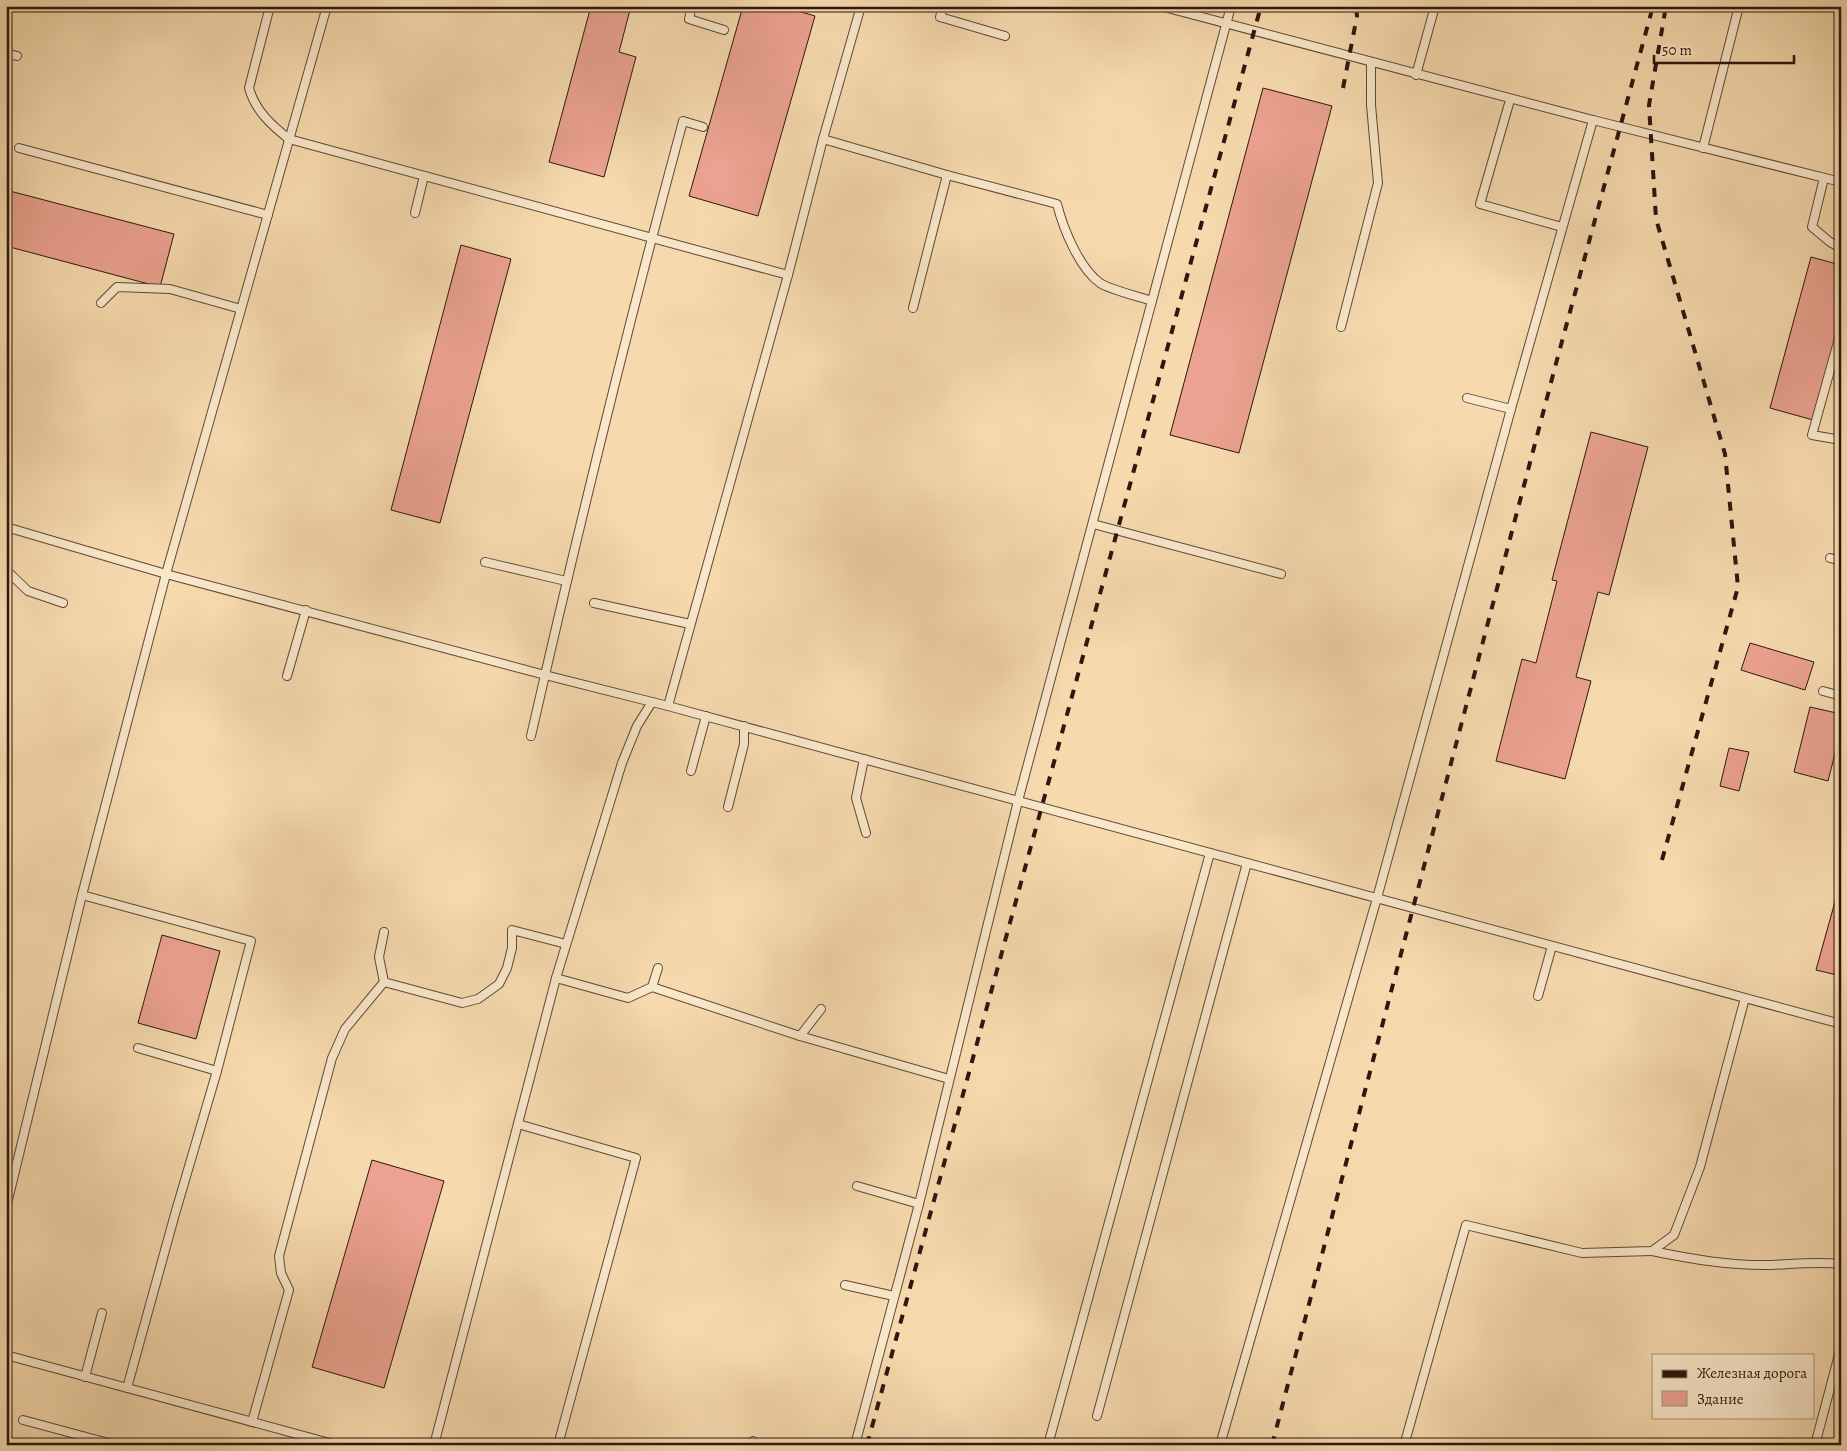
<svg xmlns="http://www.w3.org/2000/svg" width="1847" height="1451" viewBox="0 0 1847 1451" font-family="Alegreya,serif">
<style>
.building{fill:#eba290;stroke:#2d170e}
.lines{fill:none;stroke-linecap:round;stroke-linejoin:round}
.service-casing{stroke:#5f4836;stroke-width:10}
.service{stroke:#f9e7ca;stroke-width:8}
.rail{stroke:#2d170e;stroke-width:4;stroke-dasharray:9 9;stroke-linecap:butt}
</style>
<rect width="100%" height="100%" fill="#f6daae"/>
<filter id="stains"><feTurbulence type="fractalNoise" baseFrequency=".004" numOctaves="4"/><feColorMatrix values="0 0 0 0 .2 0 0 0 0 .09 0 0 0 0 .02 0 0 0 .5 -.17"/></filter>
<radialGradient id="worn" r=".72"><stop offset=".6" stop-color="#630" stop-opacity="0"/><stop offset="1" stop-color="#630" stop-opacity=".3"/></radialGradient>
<g class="building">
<polygon points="591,6 631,6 619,52 636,57 604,177 549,162"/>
<polygon points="743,6 780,6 815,16 758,216 689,196"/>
<polygon points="1263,88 1332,106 1239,453 1170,435"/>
<polygon points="6,190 174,234 160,287 6,246"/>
<polygon points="461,245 511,259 440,523 391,510"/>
<polygon points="1811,257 1841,265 1841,317 1813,420 1770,408"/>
<polygon points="1591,432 1648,447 1609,595 1598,592 1576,677 1591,681 1565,779 1496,761 1522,659 1536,663 1557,581 1552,580"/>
<polygon points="1750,643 1814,662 1805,690 1741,670"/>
<polygon points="1810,707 1841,714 1841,730 1828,781 1794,772"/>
<polygon points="1729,748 1749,752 1739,791 1720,786"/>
<polygon points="1841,880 1841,976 1816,970"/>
<polygon points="162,935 220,951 196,1039 138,1023"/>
<polygon points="372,1160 444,1181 384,1388 312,1367"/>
</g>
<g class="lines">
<defs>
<g id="service">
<path d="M 270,6 L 249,88 C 255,110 271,125 289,139 L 788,275"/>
<polyline points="692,6 689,19 724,30"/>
<polyline points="943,6 940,17 1005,36"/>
<polyline points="1160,6 1593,120 1511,409 1377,898 1220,1445"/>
<polyline points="6,53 17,56"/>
<polyline points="1416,75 1435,6"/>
<polyline points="1510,100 1480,204 1562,227"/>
<polyline points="1593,120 1841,182"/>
<path d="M 823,139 L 947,175 L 1057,204 C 1063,228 1079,268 1100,283 C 1108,289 1140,297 1152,301"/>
<polyline points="19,148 268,215"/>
<polyline points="1703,148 1739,6"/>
<polyline points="1824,178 1812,227 1830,242 1841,248"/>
<polyline points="415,213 424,176"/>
<polyline points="101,303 117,287 170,289 241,309"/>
<polyline points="913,308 947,175"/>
<polyline points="1341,327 1378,183 1371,105 1371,63"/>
<polyline points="1841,331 1812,435 1841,440"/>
<polyline points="1467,398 1511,409"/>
<polyline points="1093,524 1281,574"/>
<polyline points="6,527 166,574 545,675 668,706 1841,1024"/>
<polyline points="1830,558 1841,561"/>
<polyline points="485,562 566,581"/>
<polyline points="6,570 28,591 63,603"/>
<polyline points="594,603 690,624"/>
<polyline points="287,676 306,610"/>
<polyline points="1823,691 1841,696"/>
<polyline points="668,706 788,275 823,139 861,6"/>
<path d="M 531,736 C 578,530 628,325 683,121 L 703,127"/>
<polyline points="864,759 856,798 866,833"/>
<polyline points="691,771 706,716"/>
<polyline points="728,807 744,744 744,726"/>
<polyline points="82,895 251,941 217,1071 138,1048"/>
<polyline points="384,932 379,957 384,982 462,1003 478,999 499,984 507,968 512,948 512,930 566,944"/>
<polyline points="556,978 628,998 652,987 658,968"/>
<polyline points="652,987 800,1036 949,1079"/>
<polyline points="1538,996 1552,946"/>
<polyline points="800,1036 821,1009"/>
<polyline points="518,1124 636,1158 558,1445"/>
<polyline points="857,1186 919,1204"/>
<polyline points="6,1208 82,895 166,574 327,6"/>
<path d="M 1652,1251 C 1691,1259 1731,1266 1771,1265 C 1795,1264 1817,1261 1841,1264"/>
<polyline points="845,1285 894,1296"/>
<polyline points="6,1355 337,1445"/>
<polyline points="85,1377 102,1313"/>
<polyline points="127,1388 175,1214 217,1071"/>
<polyline points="1097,1416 1247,863"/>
<polyline points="23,1420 116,1445"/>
<polyline points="252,1422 289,1290 281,1273 279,1256 332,1058 345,1029 384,982"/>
<polyline points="434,1445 556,978 622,763 637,726 652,702"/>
<polyline points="752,1445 753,1441"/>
<polyline points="855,1445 919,1204 1018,801 1231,6"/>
<polyline points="1048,1445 1210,853"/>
<polyline points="1415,1445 1405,1442 1466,1225 1582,1253 1652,1251 1674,1235 1700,1167 1745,998"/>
<polyline points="1815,1445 1841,1347"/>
</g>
</defs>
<use href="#service" class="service-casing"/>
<use href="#service" class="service"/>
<g class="rail">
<polyline points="1343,88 1357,16 1356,6"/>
<polyline points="1662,860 1738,587 1725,454 1656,219 1649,105 1666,6"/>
<polyline points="867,1445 1261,6"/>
<polyline points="1272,1445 1558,356 1653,6"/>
</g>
</g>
<rect width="1847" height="1451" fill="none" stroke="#f6daae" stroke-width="25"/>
<rect x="8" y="8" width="1832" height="1436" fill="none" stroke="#2d170e" stroke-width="2.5"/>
<rect x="12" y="12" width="1822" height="1426" fill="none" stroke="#2d170e"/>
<rect x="1652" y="1354" width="162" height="65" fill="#f9e7ca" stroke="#a7947f"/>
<rect x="1662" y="1370" width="25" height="8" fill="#2d170e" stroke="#a7947f"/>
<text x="1697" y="1378" font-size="15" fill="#2d170e">Железная дорога</text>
<rect x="1662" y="1391" width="25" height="15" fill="#eba290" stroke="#a7947f"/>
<text x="1697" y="1404" font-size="15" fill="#2d170e">Здание</text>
<path d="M1654 55v8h140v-8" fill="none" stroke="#2d170e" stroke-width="2.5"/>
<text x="1662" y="55" font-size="15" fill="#2d170e" stroke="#f9e7ca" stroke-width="4" paint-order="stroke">50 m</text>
<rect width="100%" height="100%" filter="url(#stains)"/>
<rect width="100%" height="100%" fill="url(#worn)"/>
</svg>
